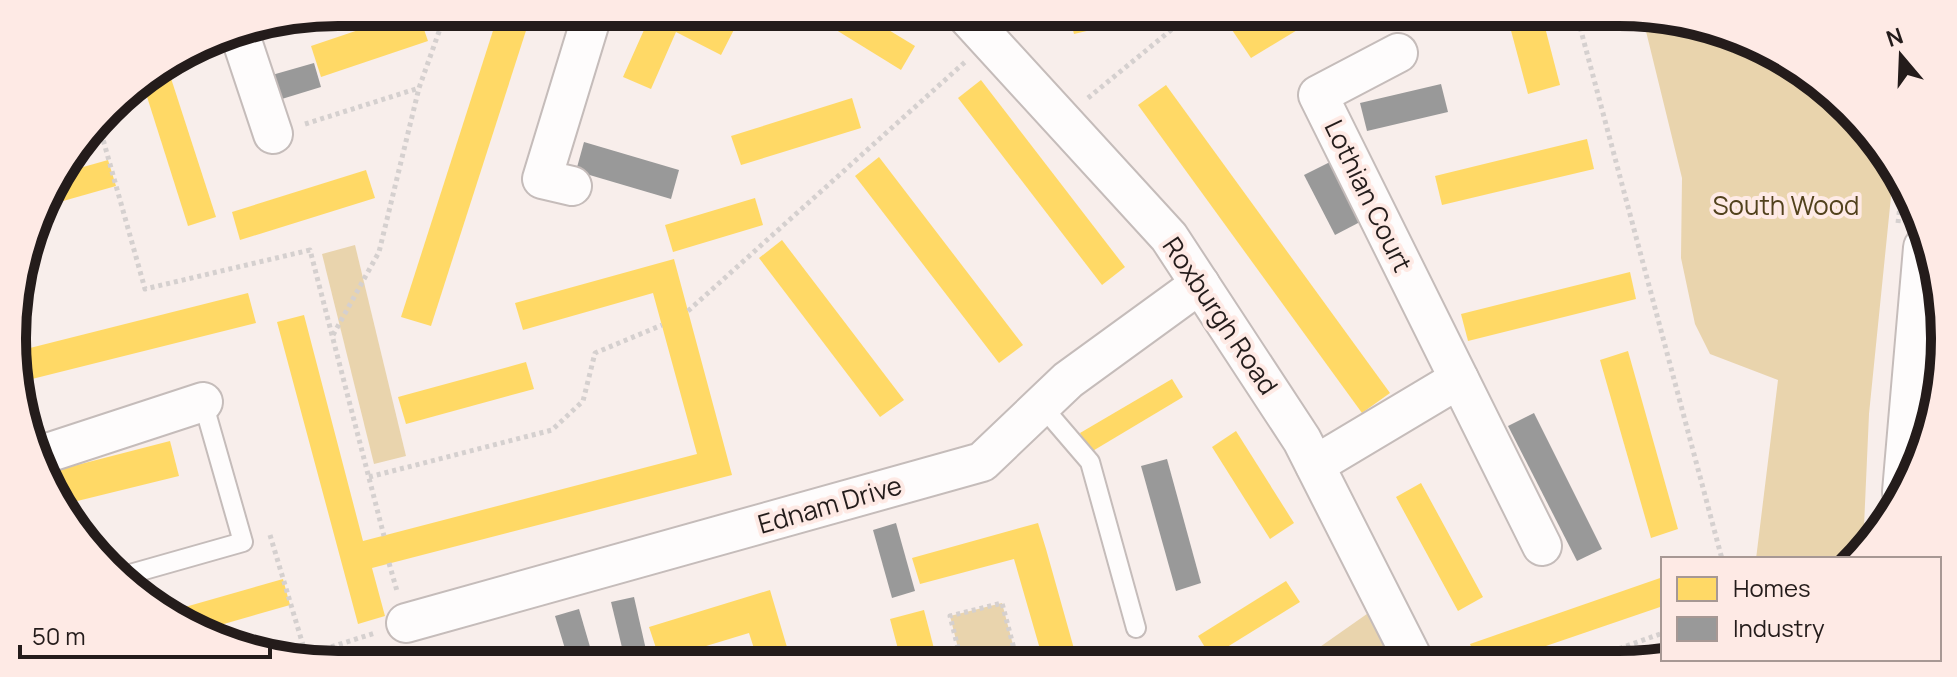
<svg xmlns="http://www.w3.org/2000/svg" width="1957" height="677" viewBox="0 0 1957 677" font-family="Manrope,sans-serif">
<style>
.green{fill:#e9d4ad}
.homes{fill:#ffd966}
.industry{fill:#999}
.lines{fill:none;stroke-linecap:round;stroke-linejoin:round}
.service-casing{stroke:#c5bcba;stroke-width:22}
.minor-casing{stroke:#c5bcba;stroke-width:42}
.secondary-casing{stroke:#c5bcba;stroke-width:48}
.path{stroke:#d5d0cf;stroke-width:5;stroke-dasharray:4 4;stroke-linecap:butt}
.service{stroke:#fefcfc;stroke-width:18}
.minor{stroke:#fefcfc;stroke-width:38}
.secondary{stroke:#fefcfc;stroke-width:44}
.labels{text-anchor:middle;stroke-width:8;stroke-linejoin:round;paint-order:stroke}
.street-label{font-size:26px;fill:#241c1b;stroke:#feeae5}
.park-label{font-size:26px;fill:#51411c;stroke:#feeae5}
.rim{fill:none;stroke:#241c1b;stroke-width:10}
</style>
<rect width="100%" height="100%" fill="#f8eeeb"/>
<g class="green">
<polygon points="1642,15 1703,23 1817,79 1894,167 1869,414 1863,549 1854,559 1756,559 1778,380 1710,354 1695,324 1681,258 1682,178"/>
<polygon points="355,245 406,456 374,464 322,254"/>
<polygon points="1384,602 1415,663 1297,663"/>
<polygon points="1002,603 1018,664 962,664 950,616"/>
</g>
<g class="homes">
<polygon points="412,12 418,12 428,41 321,77 311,46"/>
<polygon points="499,12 532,12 431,326 401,317"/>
<polygon points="652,12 698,12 705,15 706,12 743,12 721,55 676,32 651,89 623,77"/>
<polygon points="807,12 859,12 915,46 901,70"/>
<polygon points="1068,12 1109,12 1112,25 1074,34"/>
<polygon points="1258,12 1327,12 1251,58 1230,27"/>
<polygon points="1506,12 1541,12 1560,85 1528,94"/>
<polygon points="167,66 216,217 188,226 142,81"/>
<polygon points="981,80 1125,267 1102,285 958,98"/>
<polygon points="1166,85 1390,393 1362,413 1138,105"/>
<polygon points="852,98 861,128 741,165 731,136"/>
<polygon points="1587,139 1594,169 1442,205 1435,176"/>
<polygon points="879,157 1023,345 999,363 855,176"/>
<polygon points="108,160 116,186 42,207 46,194 62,173"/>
<polygon points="366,170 375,198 240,240 232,212"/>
<polygon points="755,198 763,225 673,252 665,225"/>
<polygon points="782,240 904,400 880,417 759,258"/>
<polygon points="674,259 732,475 372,568 385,616 358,624 277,322 304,315 363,541 697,454 653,293 523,330 515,303"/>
<polygon points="1630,272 1636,299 1468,341 1461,314"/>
<polygon points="248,293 256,323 20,382 18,351"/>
<polygon points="1628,351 1678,529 1651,538 1600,360"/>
<polygon points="526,362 534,389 406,424 398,397"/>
<polygon points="1172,379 1183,397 1091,452 1080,433"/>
<polygon points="1236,431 1294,523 1270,539 1212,447"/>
<polygon points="170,441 179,476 61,505 46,473"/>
<polygon points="1421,483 1483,597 1458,611 1396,497"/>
<polygon points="1038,523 1046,549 1078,663 1044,663 1014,559 920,584 912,558"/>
<polygon points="1663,577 1663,606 1499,662 1477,663 1470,644"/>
<polygon points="283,579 290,605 203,630 164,613"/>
<polygon points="1286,581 1300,602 1211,657 1198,636"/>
<polygon points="770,590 792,664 759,664 749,633 660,660 649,627"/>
<polygon points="924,610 938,664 902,664 890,619"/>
</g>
<g class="industry">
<polygon points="314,63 321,87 272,102 265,77"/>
<polygon points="1441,84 1448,112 1367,131 1360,103"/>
<polygon points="584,142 679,170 671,199 576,171"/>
<polygon points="1330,162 1360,222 1335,235 1304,175"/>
<polygon points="1534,413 1602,549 1577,561 1508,426"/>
<polygon points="1167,459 1201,583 1176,591 1141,466"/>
<polygon points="896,523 915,591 892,598 873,530"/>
<polygon points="634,597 649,663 643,664 626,664 611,602"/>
<polygon points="579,609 595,664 570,665 555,616"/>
</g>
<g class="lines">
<defs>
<g id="service">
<polyline points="1041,405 1090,462 1136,628"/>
<polyline points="123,576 243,542 203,402"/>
</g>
<g id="minor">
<polyline points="963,12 1169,237 1302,440 1415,663"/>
<polyline points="239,32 273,134"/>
<polyline points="1398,53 1318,95 1542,546"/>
<polyline points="572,186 542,179 593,12"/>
<polyline points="38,456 203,402"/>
<polyline points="1315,465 1459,379"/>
<polyline points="406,623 982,462 1068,380 1200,284"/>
</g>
<polyline id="secondary" points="1905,492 1926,248"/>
</defs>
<use href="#service" class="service-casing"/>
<use href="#minor" class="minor-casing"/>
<use href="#secondary" class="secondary-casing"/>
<g class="path">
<polyline points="1576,12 1722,559"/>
<polyline points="1088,98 1193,12"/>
<polyline points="305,124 419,88"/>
<polyline points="99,125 145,289 310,250 384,536"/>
<polyline points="1898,223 1903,180"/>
<polyline points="688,311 965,62"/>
<polyline points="333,335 379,252 419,88 446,12"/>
<polyline points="369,477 552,430 583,401 595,353 662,325"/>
<polyline points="270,535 306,655"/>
<polyline points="389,563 397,591"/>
<polyline points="293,659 375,633"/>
<polyline points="1581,662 1663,633"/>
<polyline points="719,664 733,661 734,664"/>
<polyline points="962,664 950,616 1002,603 1018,664"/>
</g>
<use href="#service" class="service"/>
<use href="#minor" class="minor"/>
<use href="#secondary" class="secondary"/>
</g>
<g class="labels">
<g class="street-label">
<text transform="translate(1368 196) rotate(64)" y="9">Lothian Court</text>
<text transform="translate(1220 316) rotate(56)" y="9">Roxburgh Road</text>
<text transform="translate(830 505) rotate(-16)" y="9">Ednam Drive</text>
</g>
<g class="park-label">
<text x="1786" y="215">South Wood</text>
</g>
</g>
<path d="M0 0H1957V677H0ZM338 26H1619A312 312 0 0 1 1931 338V339A312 312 0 0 1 1619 651H338A312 312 0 0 1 26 339V338A312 312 0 0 1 338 26Z" fill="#feeae5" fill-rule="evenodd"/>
<path class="rim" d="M338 26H1619A312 312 0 0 1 1931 338V339A312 312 0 0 1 1619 651H338A312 312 0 0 1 26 339V338A312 312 0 0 1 338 26Z"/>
<rect x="1661" y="557" width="280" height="104" fill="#feeae5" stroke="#a79894" stroke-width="2"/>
<rect x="1677" y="577" width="40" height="24" fill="#ffd966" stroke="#a79894" stroke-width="2"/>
<text x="1733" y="597" font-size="24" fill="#241c1b">Homes</text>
<rect x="1677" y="617" width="40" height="24" fill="#999999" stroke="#a79894" stroke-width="2"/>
<text x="1733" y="637" font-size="24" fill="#241c1b">Industry</text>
<g transform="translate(1901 56) rotate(341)" stroke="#feeae5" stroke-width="6" paint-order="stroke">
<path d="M0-6L14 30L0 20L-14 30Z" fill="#241c1b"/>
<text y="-12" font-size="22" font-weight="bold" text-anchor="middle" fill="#241c1b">N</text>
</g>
<path d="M20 645v12h250v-12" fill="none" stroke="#241c1b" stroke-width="4"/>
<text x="32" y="645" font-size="24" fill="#241c1b" stroke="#feeae5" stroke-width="6" paint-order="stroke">50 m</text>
</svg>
